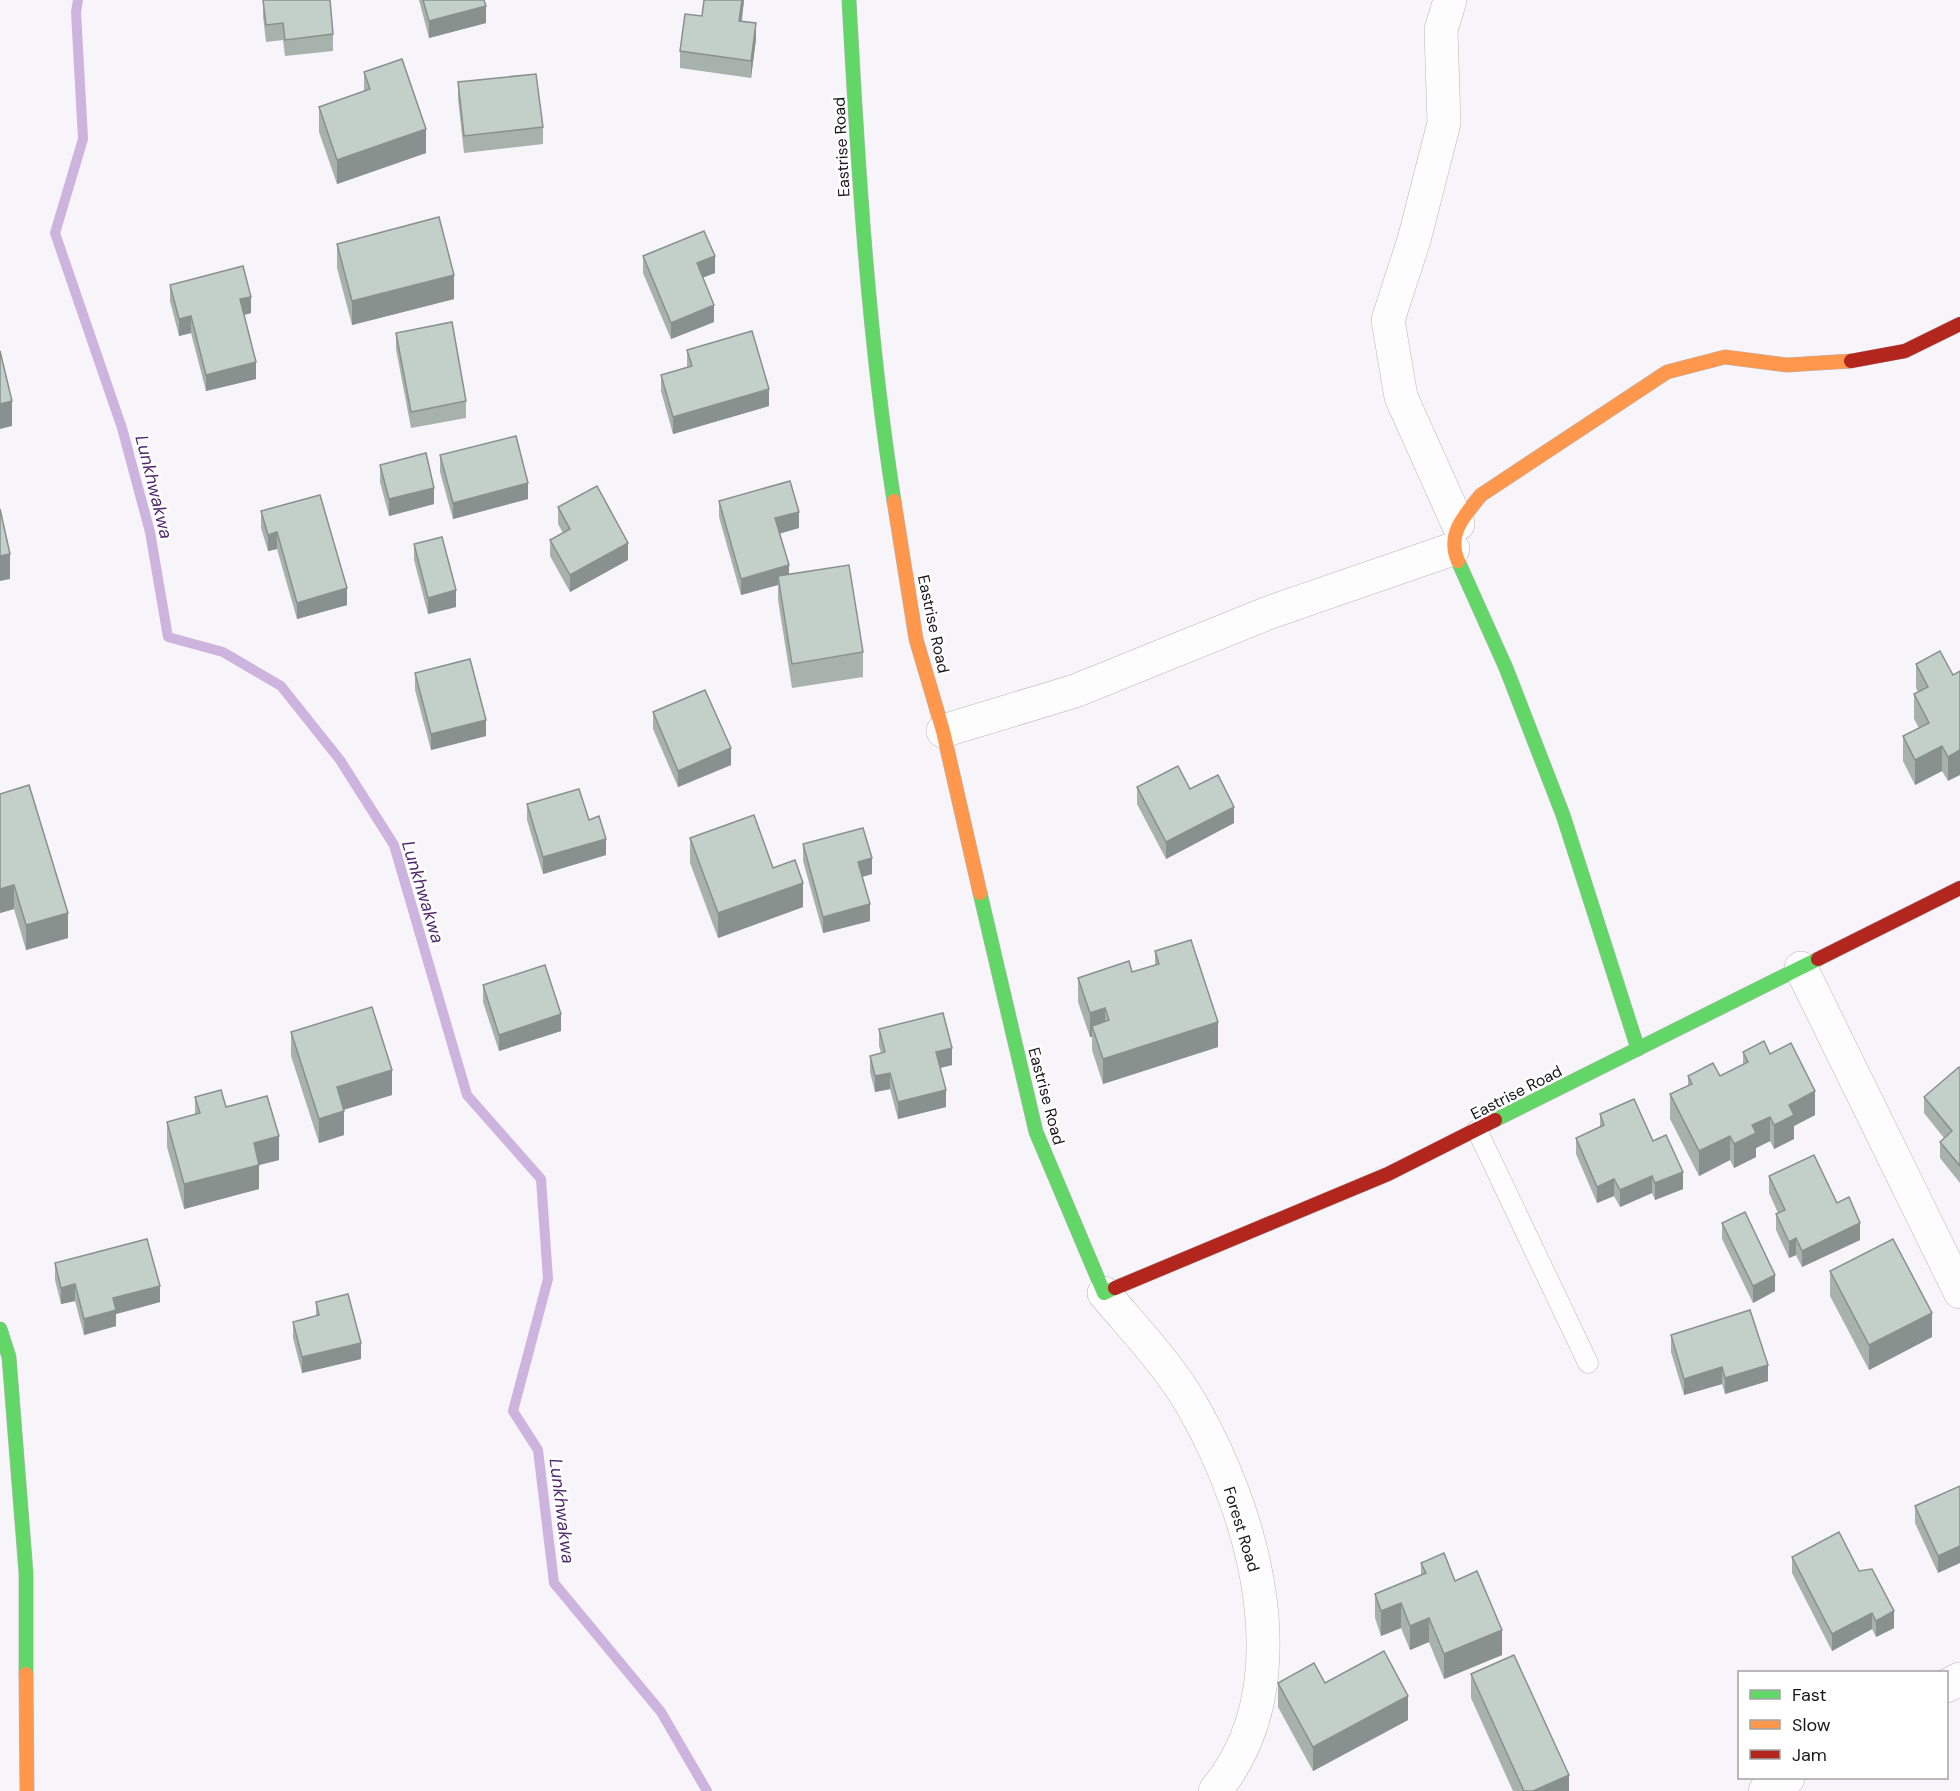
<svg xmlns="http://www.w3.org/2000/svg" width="1960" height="1791" viewBox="0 0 1960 1791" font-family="'DM Sans',sans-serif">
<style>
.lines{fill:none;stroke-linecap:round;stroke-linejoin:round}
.stream{stroke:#ccb4df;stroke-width:10}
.lane-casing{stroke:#b8b6ba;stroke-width:21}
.street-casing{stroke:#b8b6ba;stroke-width:34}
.fast-casing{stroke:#b8b6ba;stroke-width:15}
.slow-casing{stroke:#b8b6ba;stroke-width:15}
.jam-casing{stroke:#b8b6ba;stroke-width:15}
.lane{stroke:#fefdfe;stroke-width:20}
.street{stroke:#fefdfe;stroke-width:33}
.fast{stroke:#63d668;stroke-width:14}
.slow{stroke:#ff974d;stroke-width:14}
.jam{stroke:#b3261e;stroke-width:14}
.wall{fill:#a8b2ad}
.shaded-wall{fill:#88918d}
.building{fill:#c3cfc9;stroke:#88918d;stroke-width:1.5}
.labels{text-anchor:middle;stroke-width:5;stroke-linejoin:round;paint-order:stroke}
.street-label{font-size:16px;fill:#19171b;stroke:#fff}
.water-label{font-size:18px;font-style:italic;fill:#52286e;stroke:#fff}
</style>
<rect width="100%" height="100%" fill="#f7f4fa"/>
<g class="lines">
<polyline class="stream" points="78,0 76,12 83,139 55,233 122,428 150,532 168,637 223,652 281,686 340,760 394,845 467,1095 541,1179 548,1279 513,1411 538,1450 554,1583 661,1712 707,1791"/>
<defs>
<polyline id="lane" points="1477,1130 1588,1363"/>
<g id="street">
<polyline points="1450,0 1441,30 1444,123 1414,240 1388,320 1401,397 1458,524"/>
<polyline points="943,731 1075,691 1268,613 1453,549"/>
<polyline points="1801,968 1960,1292"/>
<path d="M 1104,1293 C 1134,1329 1170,1366 1193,1407 C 1255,1516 1303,1685 1215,1791"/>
<polyline points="1946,1686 1960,1679"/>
<polyline points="1765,1791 1788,1778"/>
</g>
<g id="fast">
<path d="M 849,0 C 858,168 868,335 894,501"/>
<polyline points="1458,561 1506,668 1563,815 1638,1049"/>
<polyline points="980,893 1036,1132 1104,1293 1115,1288"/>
<polyline points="1495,1120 1818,959"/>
<polyline points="0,1329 9,1357 26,1573 26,1674"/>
</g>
<g id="slow">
<polyline points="894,501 916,639 943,731 980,893"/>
<path d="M 1458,561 C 1446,534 1465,515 1481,495 L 1667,372 L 1725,357 L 1787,365 L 1851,361"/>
<polyline points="26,1674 27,1791"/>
</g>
<g id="jam">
<polyline points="1851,361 1905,351 1960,324"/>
<polyline points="1818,959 1960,888"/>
<polyline points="1115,1288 1388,1174 1495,1120"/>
</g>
</defs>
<use href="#lane" class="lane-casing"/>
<use href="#street" class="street-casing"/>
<use href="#fast" class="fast-casing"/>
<use href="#slow" class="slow-casing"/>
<use href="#jam" class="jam-casing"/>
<use href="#lane" class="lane"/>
<use href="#street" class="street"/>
<use href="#fast" class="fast"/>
<use href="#slow" class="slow"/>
<use href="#jam" class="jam"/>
</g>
<g class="wall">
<polygon points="263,0 333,34 333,51 285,56 283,40 266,42 263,16"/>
<polygon points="419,0 484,0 486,23 429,38"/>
<polygon points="704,0 744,0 742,21 756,39 751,78 680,68 680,51 702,16"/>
<polygon points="364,72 426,153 337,184 319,132 319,107 364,91"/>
<polygon points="458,82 543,127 543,144 464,153 458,99"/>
<polygon points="337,244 454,299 352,325 337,268"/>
<polygon points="643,256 715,273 703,277 714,322 671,339 643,273"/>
<polygon points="170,285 251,313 244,315 256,379 206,391 191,333 179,336 170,301"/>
<polygon points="396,333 466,401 466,418 411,428 396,349"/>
<polygon points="687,350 769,406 673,434 661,391 661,375 687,367"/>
<polygon points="440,455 528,499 453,519 440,472"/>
<polygon points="380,465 434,504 389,516 380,482"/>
<polygon points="719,501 799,528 780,533 789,574 863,652 863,677 792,688 778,600 778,585 741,595 719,517"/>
<polygon points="558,507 628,560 570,592 550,556 550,540 563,533 558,524"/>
<polygon points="261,511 347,605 297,619 277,549 268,551 261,528"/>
<polygon points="414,544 456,607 428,614 414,560"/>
<polygon points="1916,664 1953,675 1948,781 1942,771 1915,785 1903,761 1903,736 1919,728 1914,719 1914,694 1918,692 1916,688"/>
<polygon points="415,673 486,736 431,750 415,690"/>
<polygon points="653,712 731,765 678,787 653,729"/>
<polygon points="1137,787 1190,789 1234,823 1166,859 1137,804"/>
<polygon points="0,794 68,938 26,950 14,909 0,913"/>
<polygon points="527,804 589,820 606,855 543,874 527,820"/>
<polygon points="690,838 773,868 803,907 718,938 690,863"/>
<polygon points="803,844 872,874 862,877 870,921 823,933 803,861"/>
<polygon points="1155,951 1218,1047 1103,1084 1092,1050 1092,1037 1090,1037 1078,1002 1078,978 1132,972 1155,965"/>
<polygon points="483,985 561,1031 499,1051 483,1002"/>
<polygon points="879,1029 952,1065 940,1068 946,1107 898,1119 890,1089 875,1092 870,1072 870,1056 881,1053 879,1046"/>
<polygon points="291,1032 392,1095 344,1109 344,1135 319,1143 291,1056"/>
<polygon points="1743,1052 1770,1054 1815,1115 1794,1126 1794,1139 1774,1149 1770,1141 1756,1148 1756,1157 1734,1168 1730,1160 1699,1176 1670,1119 1670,1094 1688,1086 1688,1076 1720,1076 1743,1064"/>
<polygon points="1960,1068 1960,1183 1940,1158 1940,1142 1944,1138 1924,1113 1924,1097"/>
<polygon points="195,1097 226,1107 279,1160 259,1165 259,1189 184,1209 167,1147 167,1122 195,1115"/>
<polygon points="1600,1114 1653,1141 1683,1189 1655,1200 1652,1193 1620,1207 1614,1196 1597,1203 1576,1154 1576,1138 1600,1127"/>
<polygon points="1769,1176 1837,1203 1860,1240 1802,1267 1796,1255 1789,1258 1776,1230 1776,1214 1778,1213 1769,1193"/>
<polygon points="1722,1223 1775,1291 1753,1303 1722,1239"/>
<polygon points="55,1263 160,1302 116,1314 116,1326 84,1335 75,1301 61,1304 55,1280"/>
<polygon points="1830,1271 1932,1337 1869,1370 1830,1296"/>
<polygon points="316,1302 361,1359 302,1373 293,1338 293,1322 316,1316"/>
<polygon points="1671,1335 1768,1381 1725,1394 1722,1384 1684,1395 1671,1352"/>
<polygon points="1960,1486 1938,1573 1915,1523 1915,1506"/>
<polygon points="1792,1557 1859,1571 1894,1628 1876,1637 1872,1629 1832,1651 1792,1573"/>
<polygon points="1421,1563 1455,1581 1502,1655 1444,1679 1429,1642 1410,1650 1401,1628 1381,1636 1375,1618 1375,1594 1421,1575"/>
<polygon points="1471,1674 1569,1791 1513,1791 1471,1698"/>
<polygon points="1278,1683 1325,1683 1408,1720 1313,1771 1278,1707"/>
</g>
<g class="shaded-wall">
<polygon points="742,0 744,0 739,38 739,21"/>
<polygon points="486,6 486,23 429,38 429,21"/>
<polygon points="756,23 756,39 751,78 751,61"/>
<polygon points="426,129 426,153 337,184 337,160"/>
<polygon points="715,256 715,273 697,280 697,263"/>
<polygon points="454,275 454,299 352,325 352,301"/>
<polygon points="251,297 251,313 240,316 240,299"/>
<polygon points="714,305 714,322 671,339 671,323"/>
<polygon points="191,316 191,333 179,336 179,319"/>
<polygon points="256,362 256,379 206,391 206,375"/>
<polygon points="769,389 769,406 673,434 673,417"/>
<polygon points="12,401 12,426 0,429 0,404"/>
<polygon points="528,483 528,499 453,519 453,503"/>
<polygon points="434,488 434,504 389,516 389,499"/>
<polygon points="799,512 799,528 775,535 775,518"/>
<polygon points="277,532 277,549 268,551 268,535"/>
<polygon points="628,543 628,560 570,592 570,575"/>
<polygon points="10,554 10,579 0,581 0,556"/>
<polygon points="789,565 789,581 778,576 778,585 741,595 741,579"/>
<polygon points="347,588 347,605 297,619 297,603"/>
<polygon points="456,590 456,607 428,614 428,598"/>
<polygon points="486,720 486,736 431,750 431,734"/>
<polygon points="1942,746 1942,771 1915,785 1915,760"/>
<polygon points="731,748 731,765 678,787 678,771"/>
<polygon points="1960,750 1960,775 1948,781 1948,757"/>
<polygon points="1234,807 1234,823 1166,859 1166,842"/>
<polygon points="606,839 606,855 543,874 543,857"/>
<polygon points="872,858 872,874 858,878 858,862"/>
<polygon points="803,883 803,907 718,938 718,913"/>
<polygon points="14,885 14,909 0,913 0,889"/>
<polygon points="870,904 870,921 823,933 823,917"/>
<polygon points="68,913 68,938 26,950 26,925"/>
<polygon points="1105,1008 1105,1032 1092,1026 1092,1037 1090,1037 1090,1013"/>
<polygon points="561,1014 561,1031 499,1051 499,1035"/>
<polygon points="1218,1022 1218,1047 1103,1084 1103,1059"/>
<polygon points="952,1048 952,1065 936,1069 936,1052"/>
<polygon points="392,1070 392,1095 337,1112 337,1087"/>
<polygon points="890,1073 890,1089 875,1092 875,1076"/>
<polygon points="946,1090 946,1107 898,1119 898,1102"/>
<polygon points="1815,1091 1815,1115 1794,1126 1794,1139 1774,1149 1774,1125 1789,1105"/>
<polygon points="344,1111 344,1135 319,1143 319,1119"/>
<polygon points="1770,1117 1770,1141 1756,1148 1756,1157 1734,1168 1734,1144 1752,1125"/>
<polygon points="279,1136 279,1160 259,1165 259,1189 184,1209 184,1184 254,1143"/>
<polygon points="1730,1136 1730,1160 1699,1176 1699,1151"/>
<polygon points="1683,1172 1683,1189 1655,1200 1655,1183"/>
<polygon points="1652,1176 1652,1193 1620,1207 1620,1190"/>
<polygon points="1614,1179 1614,1196 1597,1203 1597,1187"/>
<polygon points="1860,1223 1860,1240 1802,1267 1802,1251"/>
<polygon points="1796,1238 1796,1255 1789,1258 1789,1242"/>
<polygon points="1775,1275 1775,1291 1753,1303 1753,1286"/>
<polygon points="75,1284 75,1301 61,1304 61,1288"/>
<polygon points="160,1286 160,1302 116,1314 116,1326 84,1335 84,1319 113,1298"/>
<polygon points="1932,1313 1932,1337 1869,1370 1869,1345"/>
<polygon points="361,1343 361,1359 302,1373 302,1357"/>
<polygon points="1768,1365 1768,1381 1725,1394 1725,1378"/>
<polygon points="1722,1367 1722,1384 1684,1395 1684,1379"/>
<polygon points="1960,1546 1960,1563 1938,1573 1938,1556"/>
<polygon points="1401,1603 1401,1628 1381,1636 1381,1611"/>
<polygon points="1894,1611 1894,1628 1876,1637 1876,1621"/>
<polygon points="1872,1613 1872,1629 1832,1651 1832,1634"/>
<polygon points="1429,1618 1429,1642 1410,1650 1410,1626"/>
<polygon points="1502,1630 1502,1655 1444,1679 1444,1654"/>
<polygon points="1408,1696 1408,1720 1313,1771 1313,1747"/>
<polygon points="1569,1775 1569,1791 1533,1791"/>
</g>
<g class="building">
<polygon points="263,0 330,0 333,34 285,40 283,23 266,25"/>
<polygon points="423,0 484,0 486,6 429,21"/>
<polygon points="704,0 742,0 739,21 756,23 751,61 680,51 685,14 702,16"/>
<polygon points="402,59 426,129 337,160 319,107 370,89 364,72"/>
<polygon points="536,74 543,127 464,136 458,82"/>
<polygon points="439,217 454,275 352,301 337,244"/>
<polygon points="704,231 715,256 697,263 714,305 671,323 643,256"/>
<polygon points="243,266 251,297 240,299 256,362 206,375 191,316 179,319 170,285"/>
<polygon points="452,322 466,401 411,412 396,333"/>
<polygon points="752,331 769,389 673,417 661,375 692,366 687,350"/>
<polygon points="0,351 12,401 0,404"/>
<polygon points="516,436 528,483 453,503 440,455"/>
<polygon points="426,453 434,488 389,499 380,465"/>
<polygon points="790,481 799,512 775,518 789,565 741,579 719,501"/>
<polygon points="597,486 628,543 570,575 550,540 570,529 558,507"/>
<polygon points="320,495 347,588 297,603 277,532 268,535 261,511"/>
<polygon points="0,509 10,554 0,556"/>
<polygon points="442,537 456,590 428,598 414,544"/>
<polygon points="849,565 863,652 792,664 778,576"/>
<polygon points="1940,651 1953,675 1960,671 1960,750 1948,757 1942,746 1915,760 1903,736 1929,723 1914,694 1928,687 1916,664"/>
<polygon points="470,659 486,720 431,734 415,673"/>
<polygon points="705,690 731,748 678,771 653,712"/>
<polygon points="1178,766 1190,789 1218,775 1234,807 1166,842 1137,787"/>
<polygon points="29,785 68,913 26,925 14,885 0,889 0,794"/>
<polygon points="579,789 589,820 599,816 606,839 543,857 527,804"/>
<polygon points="754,815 773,868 795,860 803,883 718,913 690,838"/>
<polygon points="863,828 872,858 858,862 870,904 823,917 803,844"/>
<polygon points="1191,940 1218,1022 1103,1059 1092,1026 1109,1020 1105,1008 1090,1013 1078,978 1129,961 1132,972 1159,964 1155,951"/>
<polygon points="545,965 561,1014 499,1035 483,985"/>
<polygon points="372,1007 392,1070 337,1087 344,1111 319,1119 291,1032"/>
<polygon points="943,1013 952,1048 936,1052 946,1090 898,1102 890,1073 875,1076 870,1056 885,1052 879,1029"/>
<polygon points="1764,1041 1770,1054 1791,1043 1815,1091 1789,1105 1794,1115 1774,1125 1770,1117 1752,1125 1756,1133 1734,1144 1730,1136 1699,1151 1670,1094 1692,1084 1688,1076 1713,1063 1720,1076 1748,1062 1743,1052"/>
<polygon points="1959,1067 1960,1068 1960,1166 1940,1142 1952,1131 1924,1097"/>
<polygon points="221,1090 226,1107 267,1096 279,1136 254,1143 259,1165 184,1184 167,1122 200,1113 195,1097"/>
<polygon points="1634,1099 1653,1141 1666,1135 1683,1172 1655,1183 1652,1176 1620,1190 1614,1179 1597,1187 1576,1138 1604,1125 1600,1114"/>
<polygon points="1814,1155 1837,1203 1849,1197 1860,1223 1802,1251 1796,1238 1789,1242 1776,1214 1785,1210 1769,1176"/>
<polygon points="1745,1212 1775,1275 1753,1286 1722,1223"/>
<polygon points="147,1239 160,1286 113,1298 116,1310 84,1319 75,1284 61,1288 55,1263"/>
<polygon points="1893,1239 1932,1313 1869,1345 1830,1271"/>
<polygon points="348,1294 361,1343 302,1357 293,1322 319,1315 316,1302"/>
<polygon points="1750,1310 1768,1365 1725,1378 1722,1367 1684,1379 1671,1335"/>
<polygon points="1960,1486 1960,1546 1938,1556 1915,1506"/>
<polygon points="1839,1532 1859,1571 1872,1569 1894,1611 1876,1621 1872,1613 1832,1634 1792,1557"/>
<polygon points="1444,1553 1455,1581 1477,1571 1502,1630 1444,1654 1429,1618 1410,1626 1401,1603 1381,1611 1375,1594 1426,1573 1421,1563"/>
<polygon points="1384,1651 1408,1696 1313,1747 1278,1683 1314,1663 1325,1683"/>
<polygon points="1514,1655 1569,1775 1533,1791 1524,1791 1471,1674"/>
</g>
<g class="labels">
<g class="street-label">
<text transform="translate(841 147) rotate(-93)" y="6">Eastrise Road</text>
<text transform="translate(934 624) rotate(78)" y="6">Eastrise Road</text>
<text transform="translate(1516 1092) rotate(-27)" y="6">Eastrise Road</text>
<text transform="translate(1047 1096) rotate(75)" y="6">Eastrise Road</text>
<text transform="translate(1242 1529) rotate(73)" y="6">Forest Road</text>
</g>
<g class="water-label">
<text transform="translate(154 487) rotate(76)" y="6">Lunkhwakwa</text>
<text transform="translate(423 892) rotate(73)" y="6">Lunkhwakwa</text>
<text transform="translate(562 1511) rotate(83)" y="6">Lunkhwakwa</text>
</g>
</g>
<rect x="1738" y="1671" width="210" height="108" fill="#ffffff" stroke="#a3a2a4" stroke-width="1.5"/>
<rect x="1750" y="1690" width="30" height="9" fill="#63d668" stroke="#a3a2a4" stroke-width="1.5"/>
<text x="1792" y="1701" font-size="18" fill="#19171b">Fast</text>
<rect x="1750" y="1720" width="30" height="9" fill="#ff974d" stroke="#a3a2a4" stroke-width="1.5"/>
<text x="1792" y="1731" font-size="18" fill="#19171b">Slow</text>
<rect x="1750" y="1750" width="30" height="9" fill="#b3261e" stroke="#a3a2a4" stroke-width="1.5"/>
<text x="1792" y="1761" font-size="18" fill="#19171b">Jam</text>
</svg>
